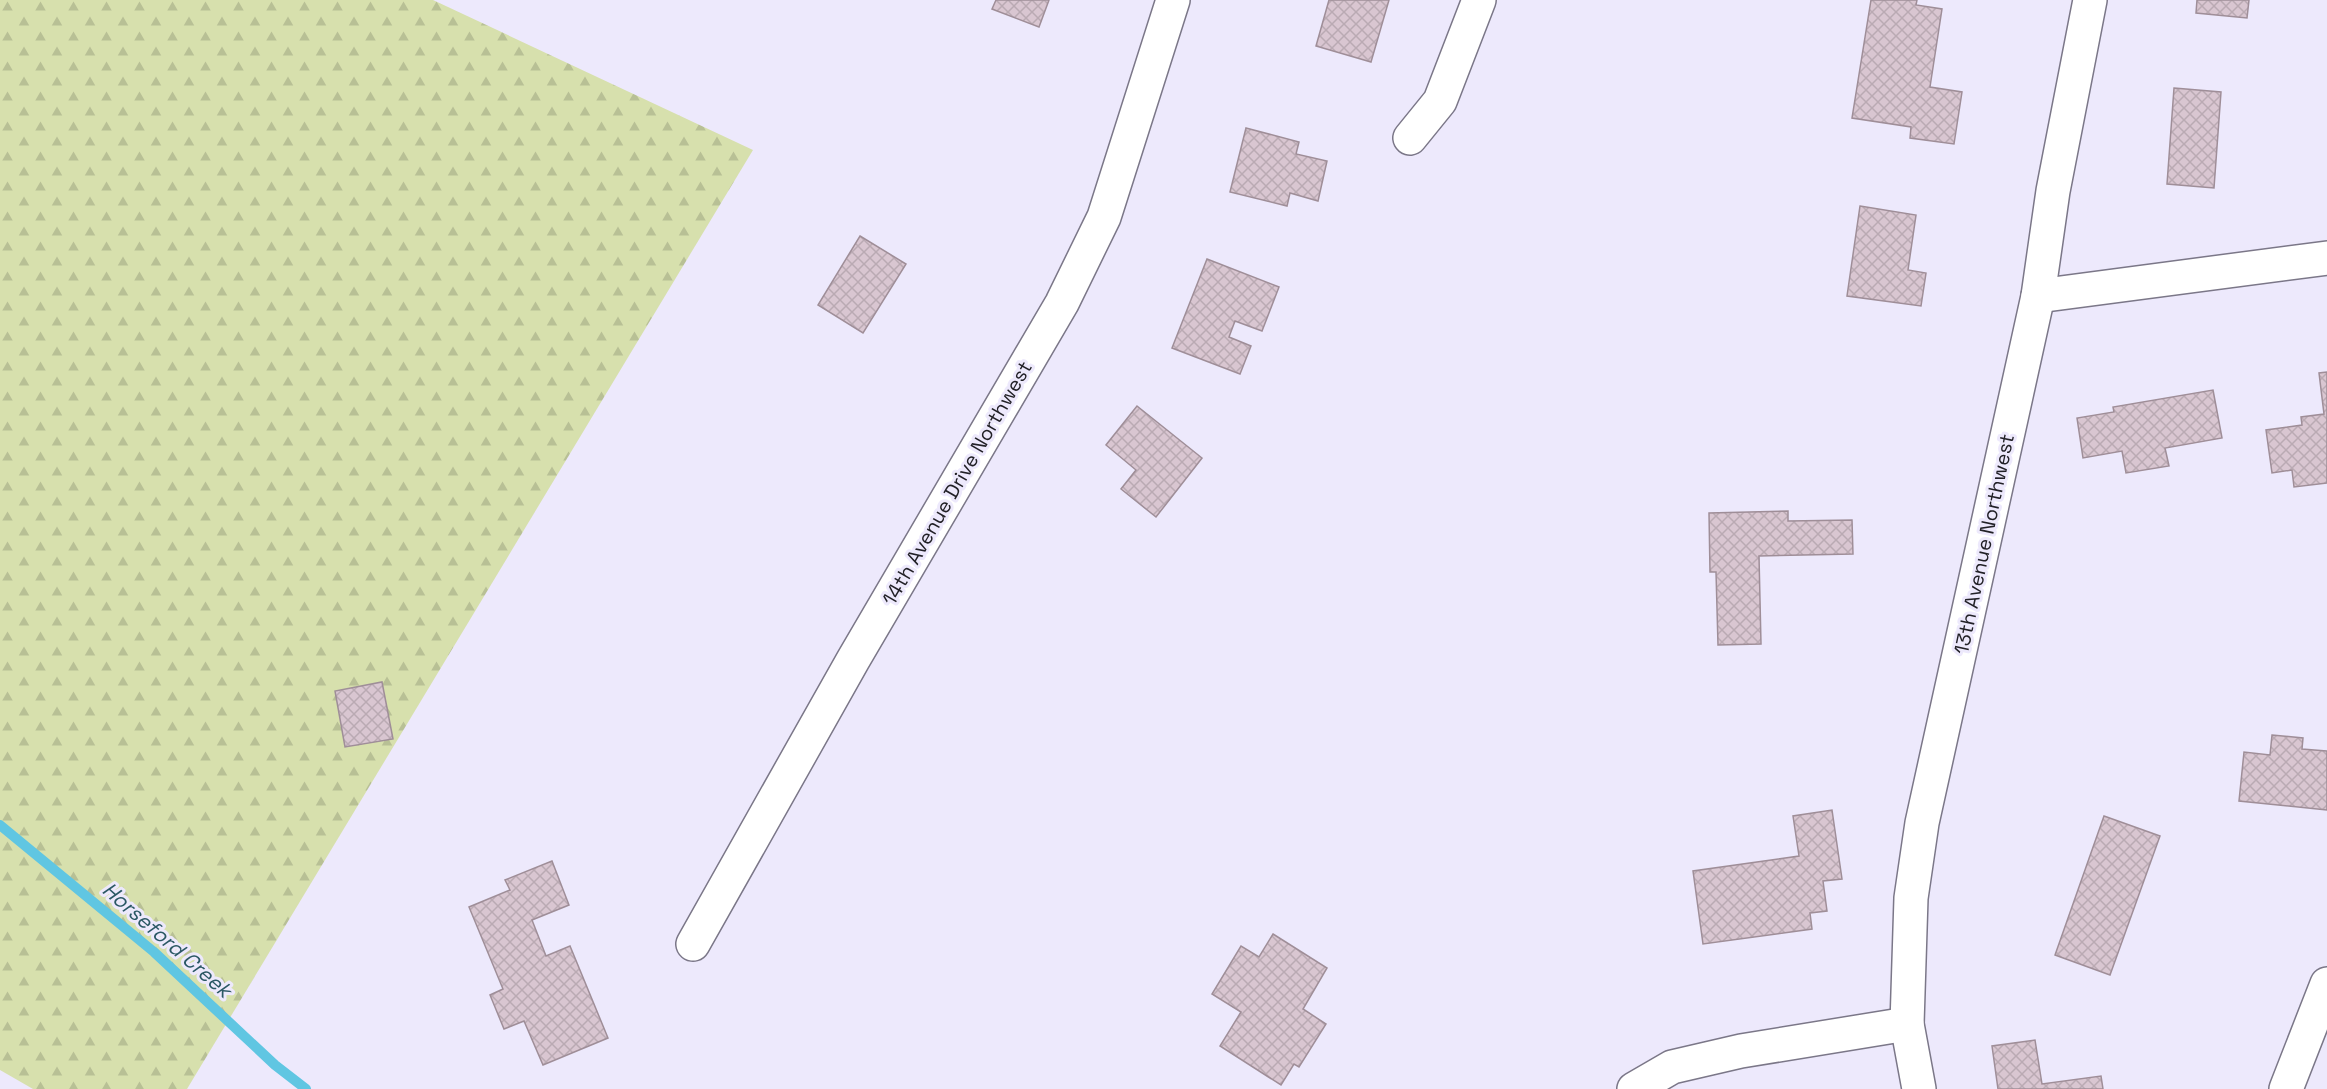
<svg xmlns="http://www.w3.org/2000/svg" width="2327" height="1089" viewBox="0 0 2327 1089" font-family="'Space Grotesk',sans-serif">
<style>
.forest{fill:url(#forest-firs)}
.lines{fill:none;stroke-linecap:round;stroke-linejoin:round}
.stream{stroke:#60c6e2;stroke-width:10}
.building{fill:url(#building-cross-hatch);stroke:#9f8e98;stroke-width:1.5}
.minor-casing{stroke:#7b7788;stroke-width:36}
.minor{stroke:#fff;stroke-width:33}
.labels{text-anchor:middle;stroke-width:6;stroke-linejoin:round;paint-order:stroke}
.street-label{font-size:20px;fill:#222127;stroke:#ede9fc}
.water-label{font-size:21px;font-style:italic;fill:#2b5864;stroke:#ede9fc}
</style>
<defs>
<pattern id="forest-firs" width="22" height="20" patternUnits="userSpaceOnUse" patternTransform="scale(1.5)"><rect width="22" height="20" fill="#d7e0ad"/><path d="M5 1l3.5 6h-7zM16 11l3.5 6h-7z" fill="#b8c095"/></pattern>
<pattern id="building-cross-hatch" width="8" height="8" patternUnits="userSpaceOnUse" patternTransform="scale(1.5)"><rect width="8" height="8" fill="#d9c6d1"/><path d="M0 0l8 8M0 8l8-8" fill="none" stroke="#baaab3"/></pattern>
</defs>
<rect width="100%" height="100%" fill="#ede9fc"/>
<polygon class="forest" points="0,0 433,0 753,150 187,1089 33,1089 0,1070"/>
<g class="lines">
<polyline class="stream" points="0,825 154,952 275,1065 306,1089"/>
</g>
<g class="building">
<polygon points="996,0 1049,0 1039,27 992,9"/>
<polygon points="1329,0 1389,0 1371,62 1316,46"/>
<polygon points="1871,0 1917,0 1916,5 1942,9 1930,87 1962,92 1954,144 1910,138 1911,127 1852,118"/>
<polygon points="2197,0 2249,0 2247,18 2196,13"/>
<polygon points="2174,88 2221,92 2214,188 2167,184"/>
<polygon points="1246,128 1299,142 1296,154 1327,161 1318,201 1290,193 1287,206 1230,192"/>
<polygon points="1860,206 1916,215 1908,270 1926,273 1921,306 1847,296"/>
<polygon points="860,236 906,264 863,333 818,305"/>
<polygon points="1207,259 1279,287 1262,331 1235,321 1229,337 1251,346 1240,374 1172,348"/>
<polygon points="2327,372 2327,483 2294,487 2292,470 2272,473 2266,430 2302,425 2301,417 2324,414 2319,373"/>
<polygon points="2213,390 2222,438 2165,448 2169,466 2126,473 2122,451 2083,458 2077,418 2114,412 2113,407"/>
<polygon points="1137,406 1202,458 1156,517 1121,489 1136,470 1106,445"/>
<polygon points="1788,511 1788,521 1852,520 1853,554 1759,556 1761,644 1718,645 1716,572 1710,572 1709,513"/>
<polygon points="382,682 393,739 345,747 335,691"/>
<polygon points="2272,735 2303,738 2302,749 2327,751 2327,810 2239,801 2244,752 2270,755"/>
<polygon points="1832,810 1842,879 1823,881 1827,911 1810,913 1812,929 1703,944 1693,871 1799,856 1793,816"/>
<polygon points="2104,816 2160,836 2110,975 2055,955"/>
<polygon points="552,861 569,905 532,920 546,956 570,946 608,1038 543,1065 524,1021 504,1029 490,995 503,989 469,907 510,890 505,880"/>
<polygon points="1273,934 1327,968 1303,1009 1326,1024 1299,1067 1294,1064 1281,1085 1220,1046 1241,1012 1212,994 1241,946 1259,957"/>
<polygon points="2035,1040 2042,1084 2101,1076 2103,1089 1998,1089 1992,1046"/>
</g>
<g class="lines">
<defs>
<g id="minor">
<polyline points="1410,138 1440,101 1479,0"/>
<polyline points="2038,296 2327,258"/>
<polyline points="693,944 853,660 1062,303 1104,217 1173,0"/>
<polyline points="1634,1089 1672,1067 1741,1051 1907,1024"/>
<polyline points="1919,1089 1907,1024 1911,898 1922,823 2038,296 2053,191 2090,0"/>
<polyline points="2286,1089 2327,984"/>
</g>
</defs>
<use href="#minor" class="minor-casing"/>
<use href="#minor" class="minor"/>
</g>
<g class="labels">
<g class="street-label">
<text transform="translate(957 483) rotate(-60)" y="7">14th Avenue Drive Northwest</text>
<text transform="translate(1984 544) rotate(-78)" y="7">13th Avenue Northwest</text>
</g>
<g class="water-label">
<text transform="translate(167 940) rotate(41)" y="7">Horseford Creek</text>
</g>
</g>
</svg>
